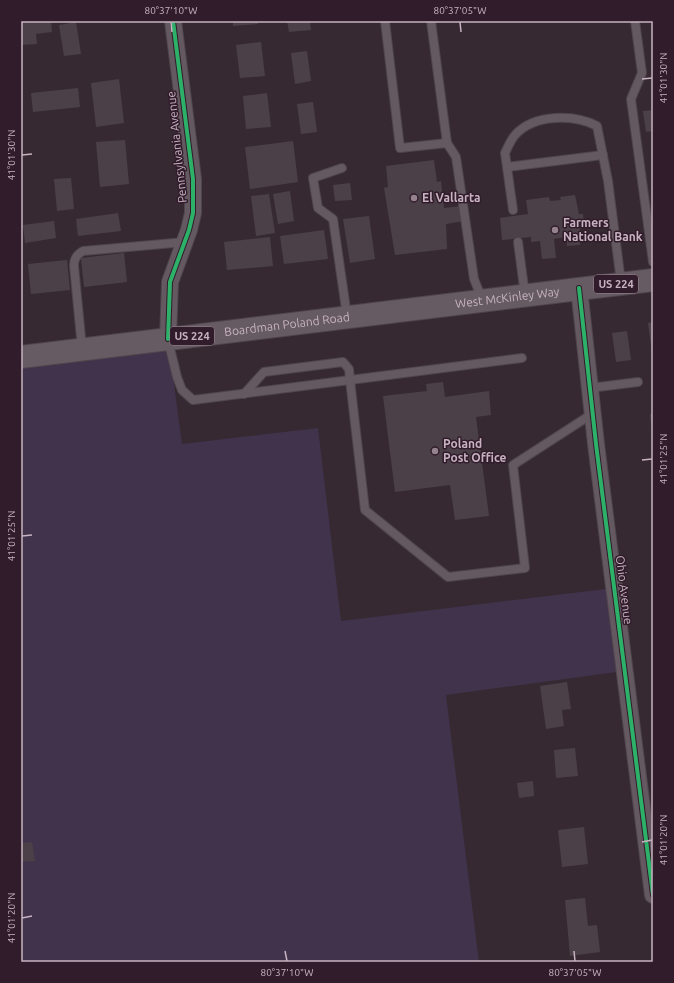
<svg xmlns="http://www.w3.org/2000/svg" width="674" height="983" viewBox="0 0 674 983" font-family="Ubuntu,sans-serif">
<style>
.green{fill:#40334b}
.building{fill:#4c4048}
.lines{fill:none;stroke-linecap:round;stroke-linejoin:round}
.lane-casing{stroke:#4f454c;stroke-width:10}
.street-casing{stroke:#4f454c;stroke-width:18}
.primary-casing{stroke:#50444c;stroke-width:24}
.lane{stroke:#645960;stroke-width:8}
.street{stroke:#645960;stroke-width:16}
.primary{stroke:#665b63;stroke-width:22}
.cycleway-casing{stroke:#311c2b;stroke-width:6}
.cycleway{stroke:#2db169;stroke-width:4}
.ticks{fill:none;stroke:#c7b2c1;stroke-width:1.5}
.poi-dot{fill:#94828f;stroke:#311c2b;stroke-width:1.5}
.labels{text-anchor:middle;stroke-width:3;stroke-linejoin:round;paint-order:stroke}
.shield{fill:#311c2b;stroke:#9a8594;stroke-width:1}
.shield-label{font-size:11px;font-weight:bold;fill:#c7b2c1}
.street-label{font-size:12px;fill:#c7b2c1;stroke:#311c2b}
.poi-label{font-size:12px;font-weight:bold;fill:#c7b2c1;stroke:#311c2b;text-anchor:start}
.neatline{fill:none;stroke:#c7b2c1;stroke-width:1.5}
.ticks-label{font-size:10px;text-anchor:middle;fill:#c7b2c1}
</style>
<rect width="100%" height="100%" fill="#362932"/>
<polygon class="green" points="168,339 182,444 318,428 341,621 614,588 624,671 446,695 479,962 21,962 21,357"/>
<g class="building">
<polygon points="21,21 51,21 52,32 36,34 37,44 21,45"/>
<polygon points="233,21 258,21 258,24 233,26"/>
<polygon points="287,21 310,22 311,30 289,32"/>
<polygon points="76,22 81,54 64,56 59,25"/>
<polygon points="261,42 265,76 240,78 236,45"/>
<polygon points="307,51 311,81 295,84 291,53"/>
<polygon points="119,79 124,123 96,127 91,83"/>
<polygon points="78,88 80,107 33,112 31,93"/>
<polygon points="267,93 271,127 246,129 243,96"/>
<polygon points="313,102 317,132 301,134 297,104"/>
<polygon points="653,110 653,131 646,132 643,111"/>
<polygon points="125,140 129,184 100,187 96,142"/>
<polygon points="293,141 298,182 250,189 245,147"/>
<polygon points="434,160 437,182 441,181 444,208 462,206 464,221 446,224 447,249 395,255 384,188 388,187 386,166"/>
<polygon points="71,178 74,209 57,211 54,179"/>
<polygon points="350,183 352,200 335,201 333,185"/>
<polygon points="290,191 294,221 278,224 273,194"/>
<polygon points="269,194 275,233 256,236 251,196"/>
<polygon points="575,195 579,214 583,214 584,225 580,225 580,245 567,246 566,237 554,239 556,258 542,259 540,241 531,242 531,237 502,240 500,218 528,214 526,200 549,197 550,201 561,200 560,197"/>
<polygon points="118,213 121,231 78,236 76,219"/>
<polygon points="369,216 375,259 350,263 343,219"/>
<polygon points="54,221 56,238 25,243 23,225"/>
<polygon points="324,230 328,259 284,264 280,236"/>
<polygon points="270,237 273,266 227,270 224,242"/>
<polygon points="124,253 127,282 84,287 81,258"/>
<polygon points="67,260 70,290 31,294 28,264"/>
<polygon points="653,322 653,352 652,352 648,323"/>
<polygon points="627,331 631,360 616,362 612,333"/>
<polygon points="443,382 445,397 489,391 491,415 476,417 489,516 455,520 450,485 395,492 383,396 427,391 426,384"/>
<polygon points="650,414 653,414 653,431 652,431"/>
<polygon points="567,682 571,709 562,710 564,726 546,729 540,686"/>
<polygon points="575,748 578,776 556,778 554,750"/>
<polygon points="533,781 534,796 519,798 517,783"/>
<polygon points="584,827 588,864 562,867 558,830"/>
<polygon points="32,842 35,861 21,862 21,843"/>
<polygon points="585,898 588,926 597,925 600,952 570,956 565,900"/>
</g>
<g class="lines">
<defs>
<g id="lane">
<polyline points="385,21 400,148 447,143"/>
<polyline points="431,21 447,143 456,157 474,279 482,299"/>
<polyline points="635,21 642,73 631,99 653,262"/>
<polyline points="507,167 603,155"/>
<polyline points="342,168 313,178 318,208 333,219 347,316"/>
<path d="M 513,210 L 505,153 C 508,147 511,139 516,134 C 535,114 574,114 597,126 L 608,181 L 621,282"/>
<polyline points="518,242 525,295"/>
<polyline points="168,340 177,377 182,390 193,400 350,380 349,369 343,362 264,372 244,394"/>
<path d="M 82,348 L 74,266 C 74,259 76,255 83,251 L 185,242"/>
<polyline points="522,358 350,380 365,510 448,577 525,568 513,465 592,414"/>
<polyline points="590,388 638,382"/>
</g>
<g id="street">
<polyline points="579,288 596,444 653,895"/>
<polyline points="168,339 170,282 189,230 193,213 193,179 173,21"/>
</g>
<g id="primary">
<path id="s1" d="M 21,357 L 653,280"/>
</g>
</defs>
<use href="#lane" class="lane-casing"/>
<use href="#street" class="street-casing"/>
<use href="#primary" class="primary-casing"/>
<use href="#lane" class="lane"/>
<use href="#street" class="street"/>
<use href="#primary" class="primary"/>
<defs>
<g id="cycleway">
<polyline points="579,288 596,444 653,895"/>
<polyline points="168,339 170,282 189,230 193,213 193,179 173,21"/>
</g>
</defs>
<use href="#cycleway" class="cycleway-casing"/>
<use href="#cycleway" class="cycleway"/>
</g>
<path class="ticks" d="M 171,22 L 172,32M 460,22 L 461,32M 642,79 L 652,78M 22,155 L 32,154M 642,460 L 652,459M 22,536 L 32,535M 642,842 L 652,840M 22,918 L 32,916M 285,951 L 287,961M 574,951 L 575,961"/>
<g class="poi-dot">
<circle cx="414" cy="198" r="4"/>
<circle cx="555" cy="230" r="4"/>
<circle cx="435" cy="451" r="4"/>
</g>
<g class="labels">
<g class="shield">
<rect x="594" y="275" width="44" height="18" rx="3"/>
<rect x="170" y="327" width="44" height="18" rx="3"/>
</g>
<g class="shield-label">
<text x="616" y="288">US 224</text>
<text x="192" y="340">US 224</text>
</g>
<g class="street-label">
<text transform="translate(177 147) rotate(-96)" y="4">Pennsylvania Avenue</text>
<text dy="4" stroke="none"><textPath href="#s1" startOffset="490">West McKinley Way</textPath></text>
<text dy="4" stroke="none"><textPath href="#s1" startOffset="268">Boardman Poland Road</textPath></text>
<text transform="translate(624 590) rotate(83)" y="4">Ohio Avenue</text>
</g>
<g class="poi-label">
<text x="422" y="202">El Vallarta</text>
<text x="563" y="227">Farmers<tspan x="563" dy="14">National Bank</tspan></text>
<text x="443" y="448">Poland<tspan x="443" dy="14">Post Office</tspan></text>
</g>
</g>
<rect width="674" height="983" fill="none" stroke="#311c2b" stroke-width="44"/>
<rect x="22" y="22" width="630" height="939" class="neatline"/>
<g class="ticks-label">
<text x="171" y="14">80°37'10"W</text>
<text x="460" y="14">80°37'05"W</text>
<text transform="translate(663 78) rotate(-90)" y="4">41°01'30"N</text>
<text transform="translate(11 155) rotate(-90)" y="4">41°01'30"N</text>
<text transform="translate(663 459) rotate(-90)" y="4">41°01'25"N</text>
<text transform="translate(11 536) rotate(-90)" y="4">41°01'25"N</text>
<text transform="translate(663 840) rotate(-90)" y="4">41°01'20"N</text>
<text transform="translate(11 918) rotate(-90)" y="4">41°01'20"N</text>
<text x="287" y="976">80°37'10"W</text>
<text x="575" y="976">80°37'05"W</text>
</g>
</svg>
